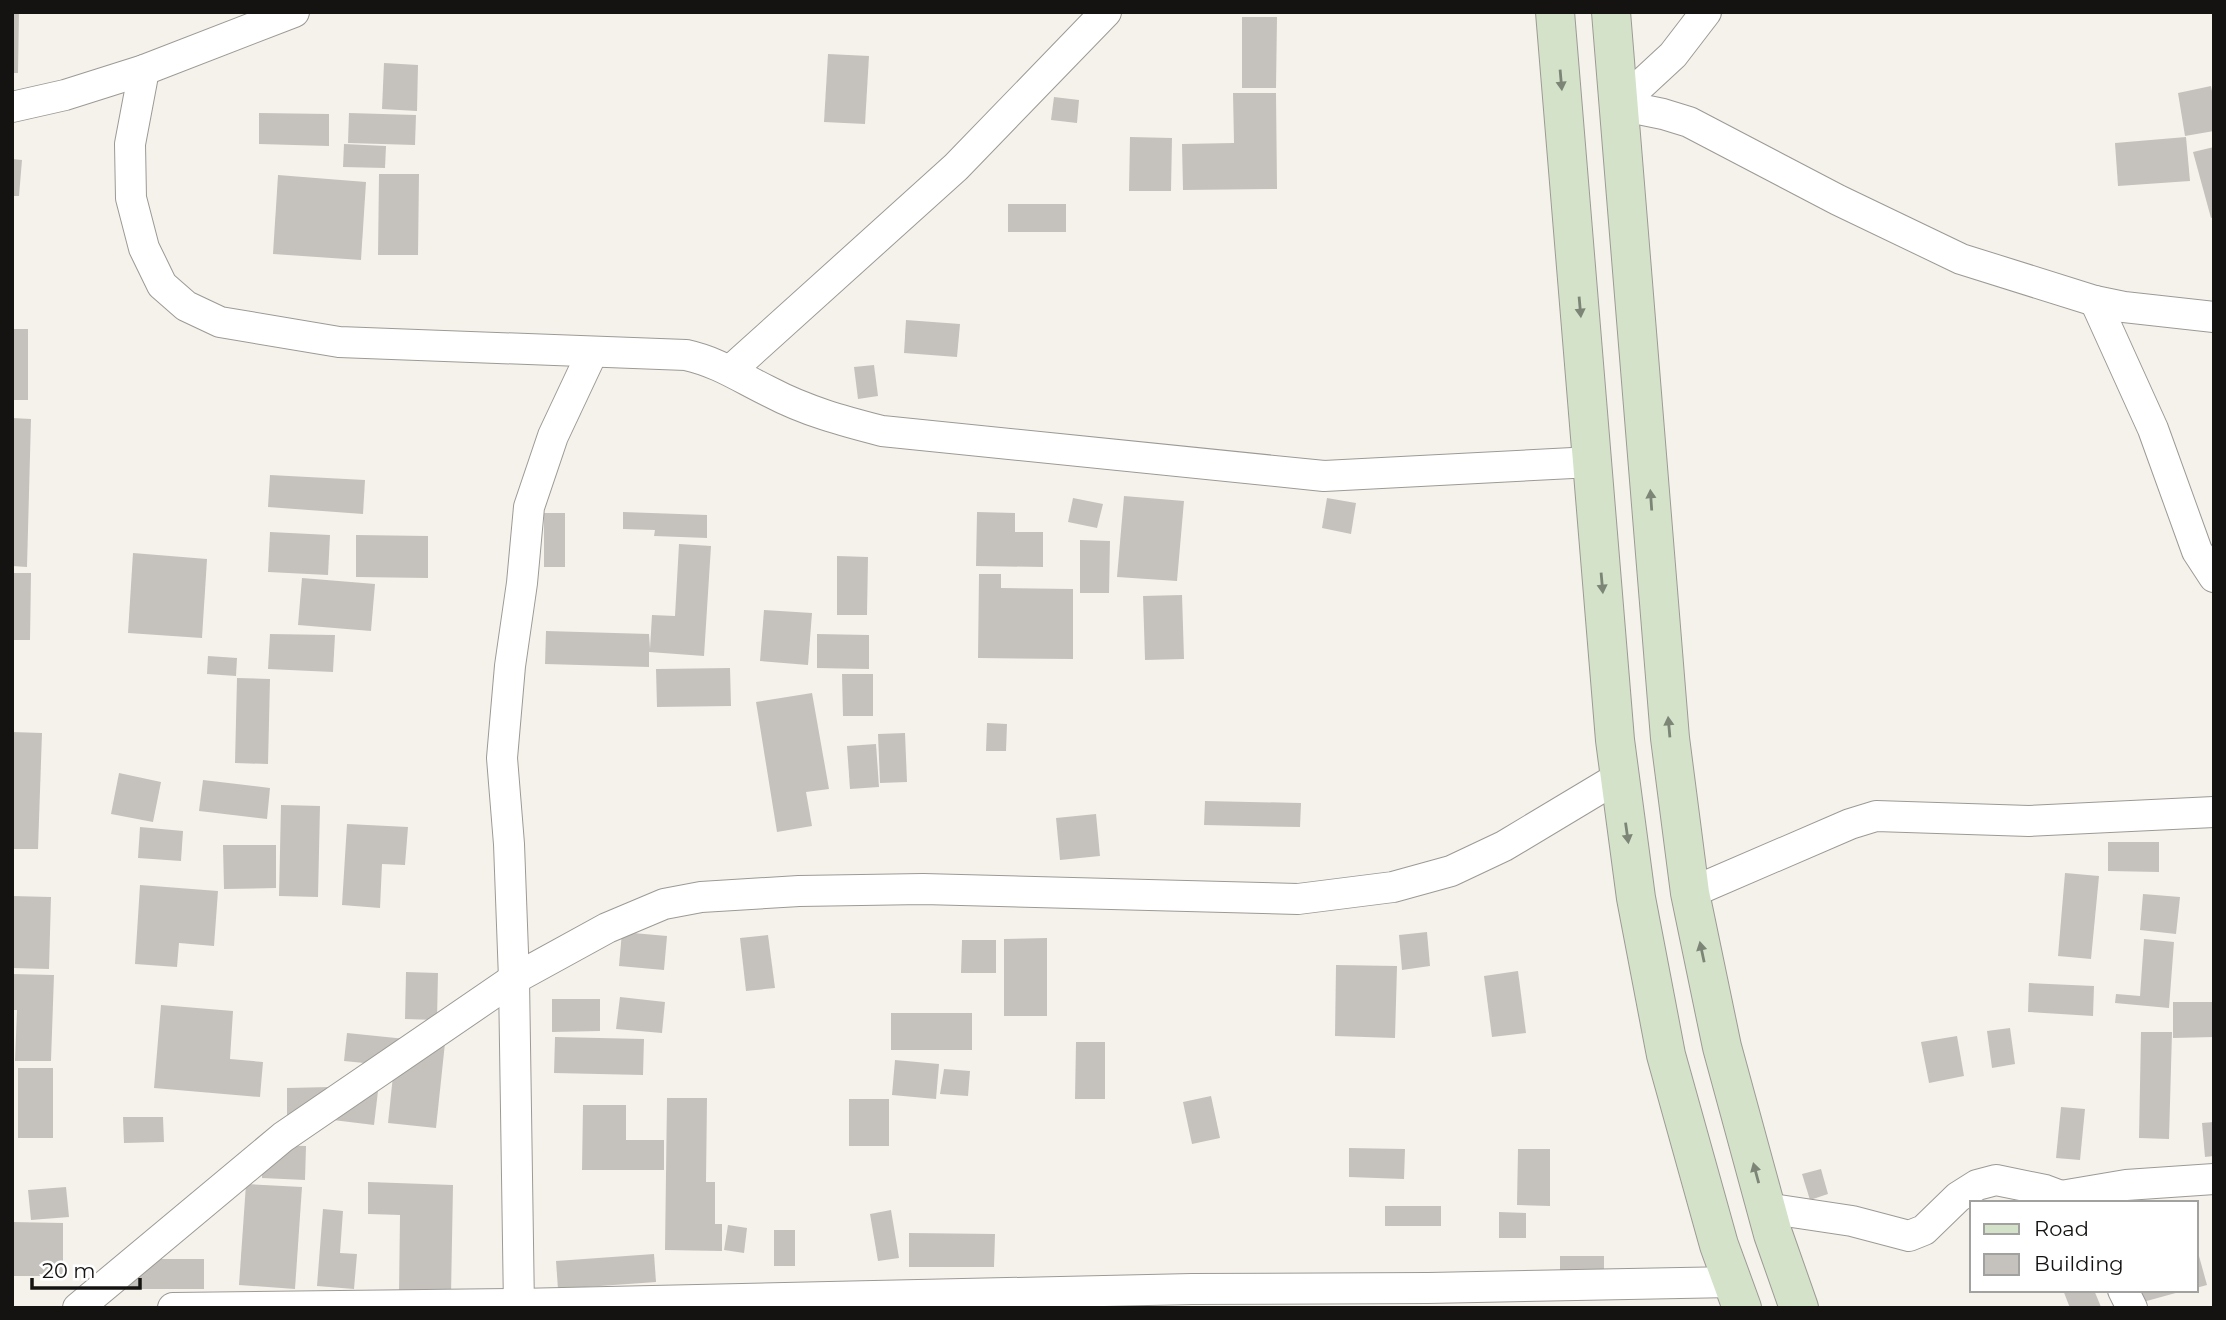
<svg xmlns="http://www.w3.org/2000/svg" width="2226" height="1320" viewBox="0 0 2226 1320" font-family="Montserrat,sans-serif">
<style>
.building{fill:#c5c2bd}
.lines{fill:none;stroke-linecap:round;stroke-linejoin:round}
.street-casing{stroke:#9d9a95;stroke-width:32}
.secondary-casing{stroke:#9d9a95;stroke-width:40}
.street{stroke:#fff;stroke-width:30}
.secondary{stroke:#d3e2c9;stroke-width:38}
.oneway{fill:#7d8576}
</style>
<rect width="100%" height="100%" fill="#f5f2ec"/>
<g class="building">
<polygon points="12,12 19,12 18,73 12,73"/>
<polygon points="1242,17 1277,17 1276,88 1242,88"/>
<polygon points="828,54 869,56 865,124 824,122"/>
<polygon points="384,63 418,65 417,111 382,109"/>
<polygon points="2211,86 2214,102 2214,131 2185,136 2178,93"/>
<polygon points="1233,93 1276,93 1277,189 1183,190 1182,144 1234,143"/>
<polygon points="1054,97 1079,100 1077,123 1051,120"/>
<polygon points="259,113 329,114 329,146 259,144"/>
<polygon points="349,113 416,115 415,145 348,143"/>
<polygon points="1130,137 1172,138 1171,191 1129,191"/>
<polygon points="2186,137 2190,181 2118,186 2115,143"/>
<polygon points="344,144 386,146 385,168 343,167"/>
<polygon points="2214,147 2214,217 2211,218 2193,152"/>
<polygon points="12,159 22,160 19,196 12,196"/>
<polygon points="379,174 419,174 418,255 378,255"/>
<polygon points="278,175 366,182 361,260 273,254"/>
<rect x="1008" y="204" width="58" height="28"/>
<polygon points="906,320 960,324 957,357 904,353"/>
<rect x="12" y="329" width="16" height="71"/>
<polygon points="874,365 878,396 858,399 854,367"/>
<polygon points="12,418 31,419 27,567 12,566"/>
<polygon points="270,475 365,480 363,514 268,507"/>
<polygon points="1124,496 1184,501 1177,581 1117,577"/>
<polygon points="1073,498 1103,504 1097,528 1068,522"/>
<polygon points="1327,498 1356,503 1351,534 1322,528"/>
<polygon points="623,512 707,515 707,538 654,536 655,530 623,529"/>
<polygon points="977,512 1015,513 1015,532 1043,532 1043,567 976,566"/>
<rect x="544" y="513" width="21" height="54"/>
<polygon points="270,532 330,535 328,575 268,572"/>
<polygon points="356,535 428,536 428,578 356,577"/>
<polygon points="1080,540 1110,541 1109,593 1080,593"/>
<polygon points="679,544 711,546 704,656 649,652 649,667 545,664 546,631 649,634 650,649 652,615 675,616"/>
<polygon points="133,553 207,559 202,638 128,633"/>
<polygon points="837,556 868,557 867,615 837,615"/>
<polygon points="12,573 31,573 30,640 12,640"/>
<polygon points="979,574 1001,574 1001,588 1073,589 1073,659 978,658"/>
<polygon points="302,578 375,584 371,631 298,625"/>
<polygon points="1182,595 1184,659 1145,660 1143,596"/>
<polygon points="764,610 812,613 808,665 760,661"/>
<polygon points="270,634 335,635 333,672 268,669"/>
<polygon points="817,634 869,635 869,669 817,668"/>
<polygon points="208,656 237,658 236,676 207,674"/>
<polygon points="730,668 731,706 657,707 656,669"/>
<polygon points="842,674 873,674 873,716 843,716"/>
<polygon points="237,678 270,679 268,764 235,763"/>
<polygon points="812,693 829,789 806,792 812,826 777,832 756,702"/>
<polygon points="987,723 1007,724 1006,751 986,751"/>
<polygon points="12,732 42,733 38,849 12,849"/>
<polygon points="905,733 907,782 880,783 878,734"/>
<polygon points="876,744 879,787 850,789 847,746"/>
<polygon points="119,773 161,782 153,822 111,814"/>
<polygon points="203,780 270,788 267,819 199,811"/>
<polygon points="1205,801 1301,803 1300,827 1204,825"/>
<polygon points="281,805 320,806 318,897 279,896"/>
<polygon points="1096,814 1100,856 1060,860 1056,818"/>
<polygon points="347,824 408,827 405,865 382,864 380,908 342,905"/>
<polygon points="140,827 183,831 181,861 138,858"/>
<polygon points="2108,842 2159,842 2159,872 2108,871"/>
<polygon points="223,845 276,845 276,888 224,889"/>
<polygon points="2065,873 2099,876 2091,959 2058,956"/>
<polygon points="140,885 218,891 214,946 179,943 177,967 135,964"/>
<polygon points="2143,894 2180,897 2176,934 2140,930"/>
<polygon points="12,896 51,897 49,969 12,968"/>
<polygon points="622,932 667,936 664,970 619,966"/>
<polygon points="1427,932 1430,966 1402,970 1399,935"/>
<polygon points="768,935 775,988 746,991 740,938"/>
<polygon points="1047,938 1047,1016 1004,1016 1004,939"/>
<polygon points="2144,939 2174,942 2169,1008 2115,1003 2116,994 2140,996"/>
<polygon points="962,940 996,940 996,973 961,973"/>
<polygon points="1336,965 1397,966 1395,1038 1335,1036"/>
<polygon points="1518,971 1526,1033 1492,1037 1484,976"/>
<polygon points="406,972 438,973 437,1020 405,1019"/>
<polygon points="12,974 54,975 51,1061 15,1061 17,1010 12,1010"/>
<polygon points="2029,983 2094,986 2093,1016 2028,1012"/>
<polygon points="620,997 665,1002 662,1033 616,1029"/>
<polygon points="552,999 600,999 600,1031 552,1032"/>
<polygon points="2173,1002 2214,1002 2214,1037 2173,1038"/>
<polygon points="161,1005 233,1011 230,1059 263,1062 260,1097 154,1088"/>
<rect x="891" y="1013" width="81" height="37"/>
<polygon points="2010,1028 2015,1064 1992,1068 1987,1031"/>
<polygon points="2141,1032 2172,1032 2169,1139 2139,1138"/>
<polygon points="347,1033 445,1043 436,1128 388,1123 394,1066 344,1061"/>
<polygon points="1957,1036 1964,1076 1929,1083 1921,1042"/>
<polygon points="555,1037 644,1039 643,1075 554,1073"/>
<polygon points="1076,1042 1105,1042 1105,1099 1075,1099"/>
<polygon points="895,1060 939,1064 936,1099 892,1095"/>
<rect x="18" y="1068" width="35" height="70"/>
<polygon points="944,1069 970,1071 968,1096 940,1094"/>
<polygon points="330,1087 287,1120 287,1088"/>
<polygon points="336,1087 378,1091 374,1125 333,1120"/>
<polygon points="1211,1096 1220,1138 1192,1144 1183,1102"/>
<polygon points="667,1098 707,1098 706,1182 715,1182 715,1224 722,1224 722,1251 665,1250"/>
<rect x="849" y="1099" width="40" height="47"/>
<polygon points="583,1105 626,1105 626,1140 664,1140 664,1170 582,1170"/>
<polygon points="2061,1107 2085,1109 2080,1160 2056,1158"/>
<polygon points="123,1117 163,1117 164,1142 124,1143"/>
<polygon points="2214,1122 2214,1156 2205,1157 2202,1123"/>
<polygon points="263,1145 306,1146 305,1180 262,1178"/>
<polygon points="1349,1148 1405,1149 1404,1179 1349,1177"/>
<polygon points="1518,1149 1550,1149 1550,1206 1517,1205"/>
<polygon points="1821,1169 1828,1194 1810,1200 1802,1174"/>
<polygon points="368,1182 453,1185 451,1296 399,1295 400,1215 368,1214"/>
<polygon points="246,1184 302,1187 295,1289 239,1285"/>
<polygon points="66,1187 69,1217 31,1220 28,1190"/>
<rect x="1385" y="1206" width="56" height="20"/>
<polygon points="323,1209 343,1211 340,1253 357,1254 354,1289 317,1286"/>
<polygon points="891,1210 899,1258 878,1261 870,1214"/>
<polygon points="1499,1212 1526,1213 1526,1238 1499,1238"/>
<polygon points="12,1222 63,1223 63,1276 12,1276"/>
<polygon points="728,1225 747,1228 744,1253 724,1250"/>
<rect x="774" y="1230" width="21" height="36"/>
<polygon points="909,1233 995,1234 994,1267 909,1267"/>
<polygon points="654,1254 656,1282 558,1289 556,1261"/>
<rect x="1560" y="1256" width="44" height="19"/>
<polygon points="2196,1256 2199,1256 2207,1285 2196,1288"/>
<rect x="127" y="1259" width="77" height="30"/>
<polygon points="2063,1290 2094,1290 2101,1307 2070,1308"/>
<polygon points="2139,1290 2183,1290 2183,1291 2143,1302"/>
</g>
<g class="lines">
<defs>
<g id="street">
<path d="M 144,70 L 130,144 L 131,198 L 144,248 L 162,285 L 186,306 L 220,322 L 339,342 L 686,355 C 718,362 741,378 770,392 C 806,411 843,421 882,431 L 1324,476 L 1592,462"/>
<polyline points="1619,105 1663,114 1689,122 1838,200 1961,259 2095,301 2124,307 2214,317"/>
<polyline points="1619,105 1673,55 1706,12"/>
<polyline points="12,107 65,95 144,70 294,12"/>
<polyline points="2095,301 2153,429 2197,551 2214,577"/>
<polyline points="731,370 956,167 1106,12"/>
<polyline points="1690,893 1850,824 1876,816 2029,821 2214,812"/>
<polyline points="2061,1196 2126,1185 2214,1179"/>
<polyline points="1766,1208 1852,1221 1909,1236 1924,1230 1958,1197 1977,1185 1996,1180 2045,1190 2061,1196 2069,1203"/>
<polyline points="2123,1290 2132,1308"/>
<polyline points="78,1308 283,1137 514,979 607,928 664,904 701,897 799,891 923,889 1298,899 1393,887 1451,871 1504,846 1619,777"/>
<polyline points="173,1308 518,1304 1192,1289 1428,1288 1733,1282"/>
<polyline points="519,1308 514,979 509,844 502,758 510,666 522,583 529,507 553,436 592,353"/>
</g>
<g id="secondary">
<polyline points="1555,12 1615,740 1636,898 1666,1055 1719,1245 1742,1308"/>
<polyline points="1611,12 1670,738 1690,893 1722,1047 1773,1234 1799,1308"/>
</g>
</defs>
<use href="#street" class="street-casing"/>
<use href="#secondary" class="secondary-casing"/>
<use href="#street" class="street"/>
<use href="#secondary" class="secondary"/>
</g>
<defs><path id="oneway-solid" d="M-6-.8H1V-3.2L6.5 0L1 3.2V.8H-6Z" transform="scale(1.75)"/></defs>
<g class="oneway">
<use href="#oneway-solid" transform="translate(1561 80) rotate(85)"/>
<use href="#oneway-solid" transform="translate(1580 307) rotate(85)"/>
<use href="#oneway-solid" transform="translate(1651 500) rotate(-94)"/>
<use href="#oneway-solid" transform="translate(1602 583) rotate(85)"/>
<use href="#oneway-solid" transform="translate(1669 727) rotate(-95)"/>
<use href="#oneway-solid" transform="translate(1627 833) rotate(82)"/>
<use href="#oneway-solid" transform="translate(1702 952) rotate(-102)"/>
<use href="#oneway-solid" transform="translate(1756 1173) rotate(-105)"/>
</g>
<rect width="2226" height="1320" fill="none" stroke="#141311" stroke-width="28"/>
<rect x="1970" y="1201" width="228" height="91" fill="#ffffff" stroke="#a1a1a0" stroke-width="2"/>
<rect x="1984" y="1224" width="35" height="10" fill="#d3e2c9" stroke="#a1a1a0" stroke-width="2"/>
<text x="2034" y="1236" font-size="21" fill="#141311">Road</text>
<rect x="1984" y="1254" width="35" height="21" fill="#c5c2bd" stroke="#a1a1a0" stroke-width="2"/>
<text x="2034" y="1271" font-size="21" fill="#141311">Building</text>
<path d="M32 1278v10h108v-10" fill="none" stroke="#141311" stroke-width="3.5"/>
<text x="42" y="1278" font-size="21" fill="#141311" stroke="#ffffff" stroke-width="5" paint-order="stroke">20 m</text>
</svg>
